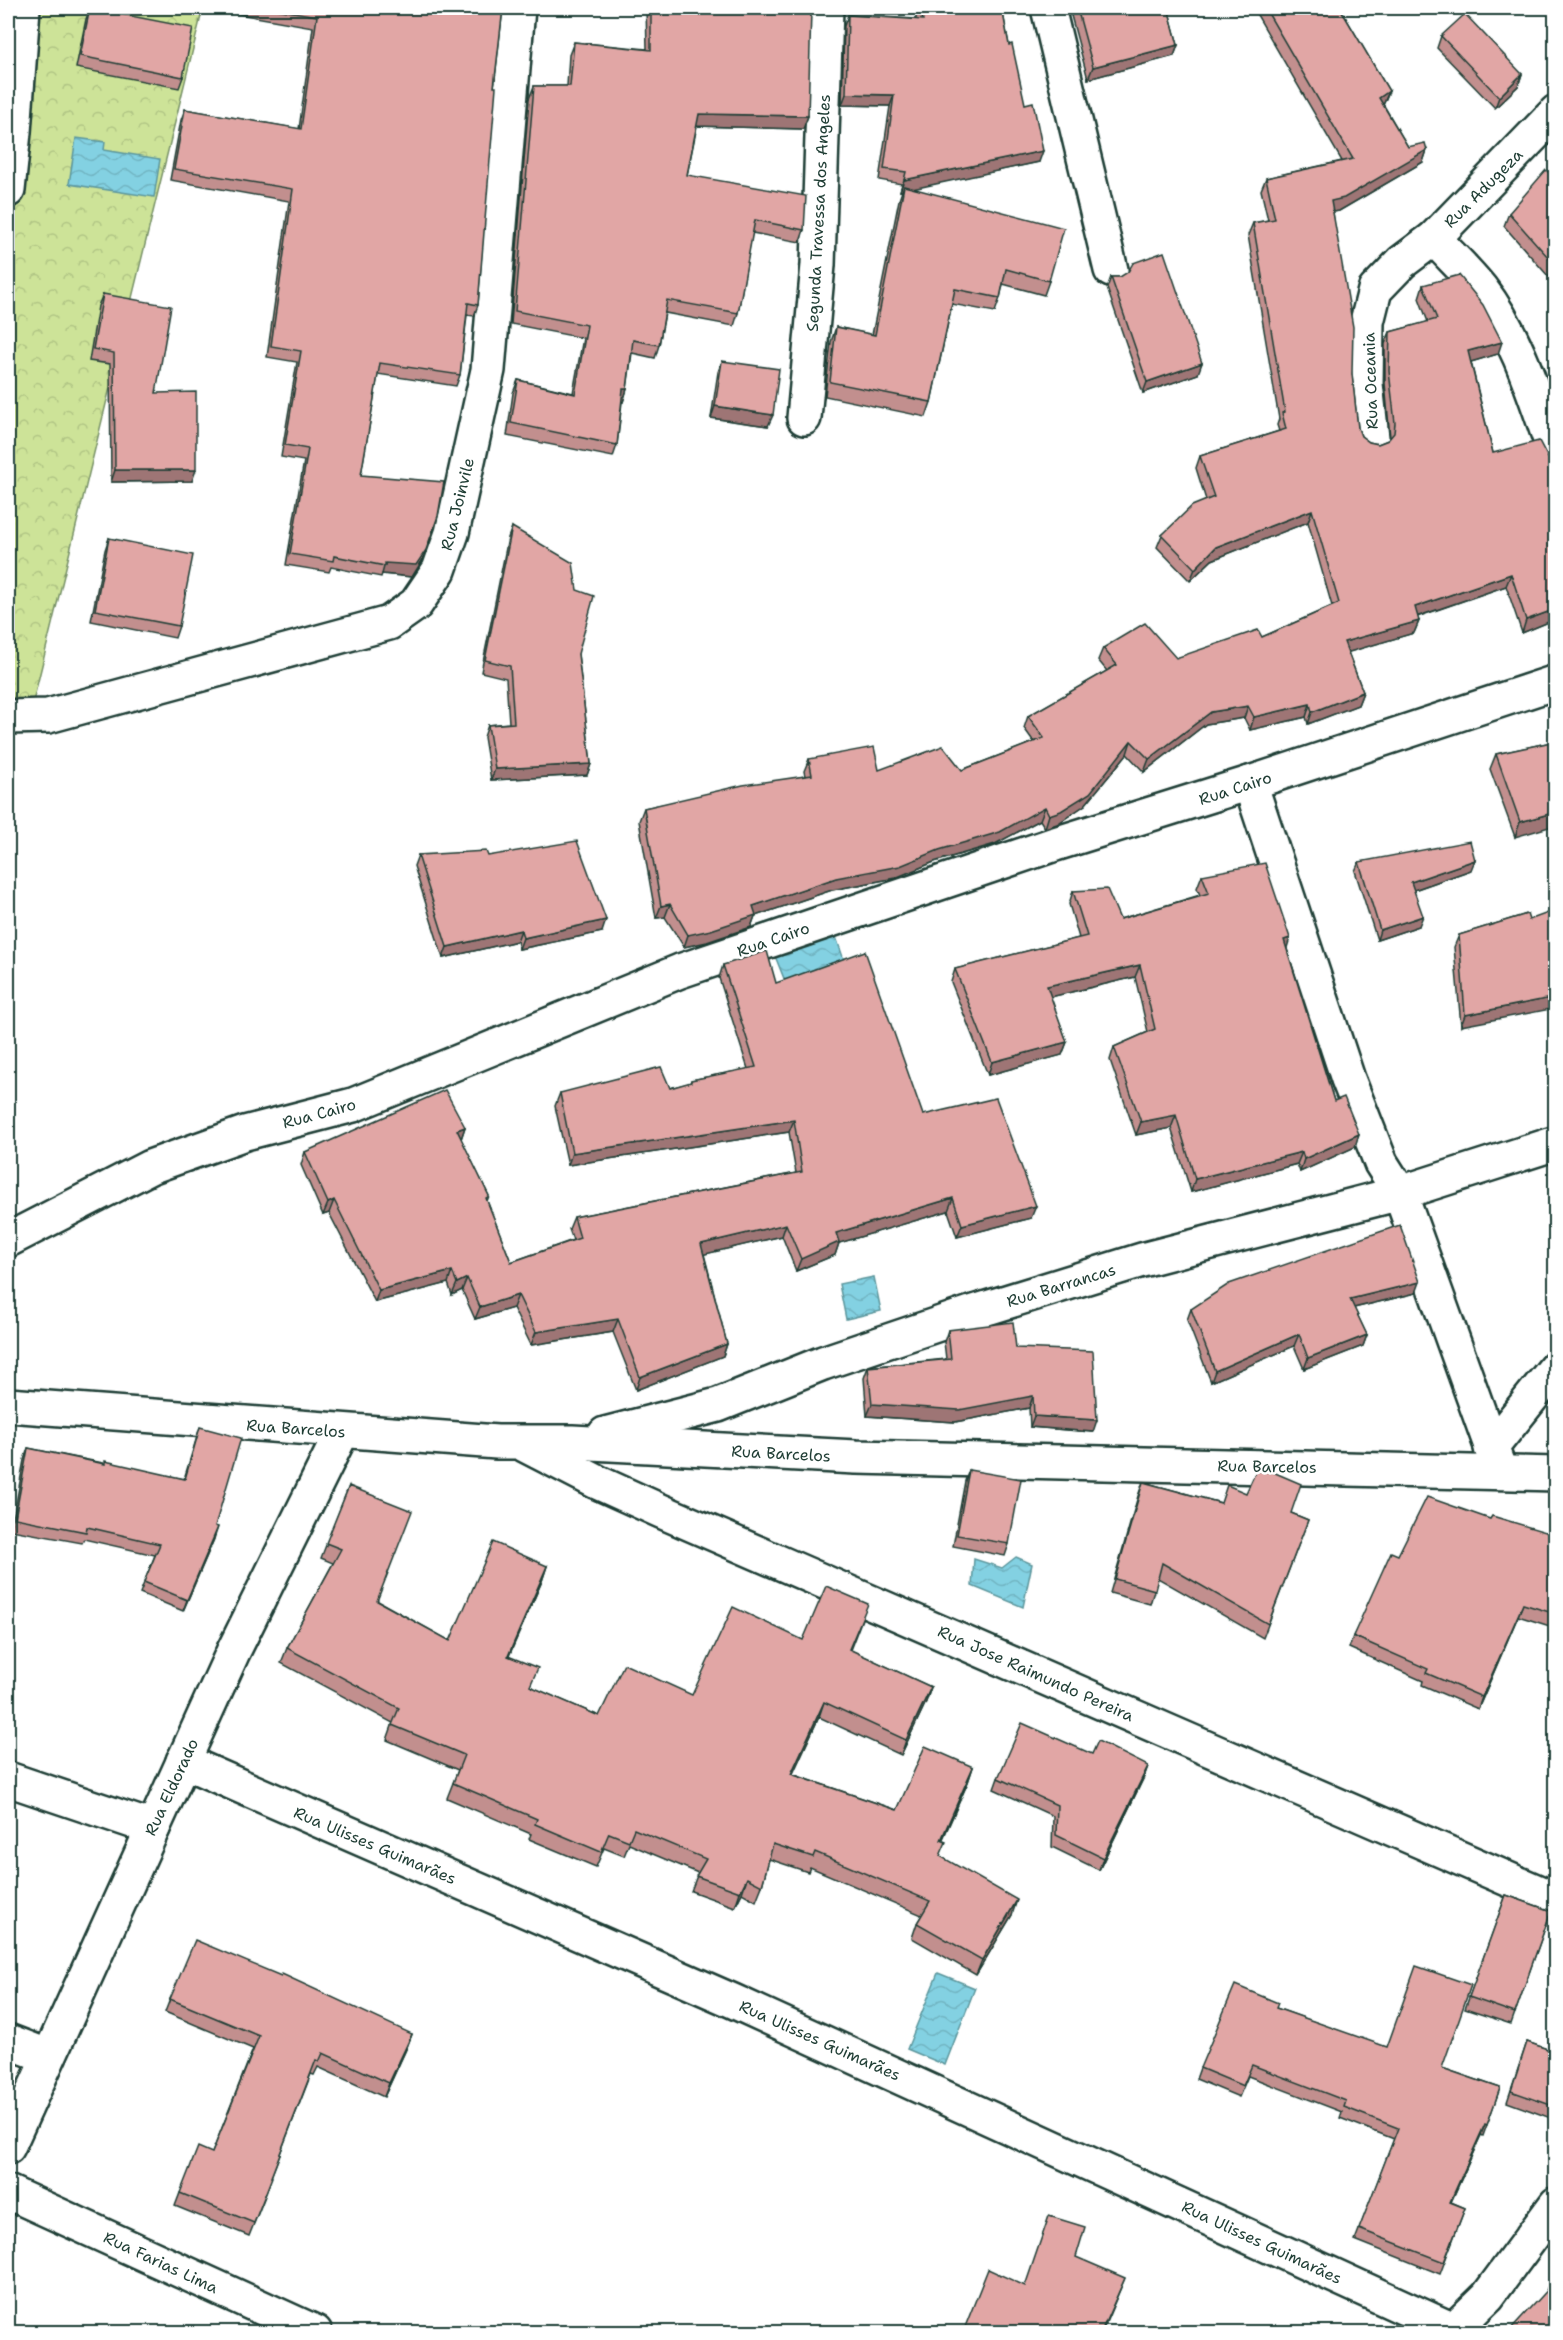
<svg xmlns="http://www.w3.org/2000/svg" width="1563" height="2340" viewBox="0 0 1563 2340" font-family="'Shantell Sans',sans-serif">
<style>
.forest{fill:url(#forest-crowns);stroke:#769066;stroke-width:1.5}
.water{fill:url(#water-waves);stroke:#5b969c;stroke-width:1.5}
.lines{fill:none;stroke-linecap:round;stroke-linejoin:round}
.street-casing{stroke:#1f3d34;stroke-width:38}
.street{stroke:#fff;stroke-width:33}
.wall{fill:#c28f8e;stroke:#1f3d34;stroke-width:1.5}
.shaded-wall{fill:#9e7474;stroke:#1f3d34;stroke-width:1.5}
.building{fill:#e1a6a5;stroke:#1f3d34;stroke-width:1.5}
.labels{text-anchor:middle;stroke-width:5;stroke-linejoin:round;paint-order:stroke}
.street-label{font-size:16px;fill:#1f3d34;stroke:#fff}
</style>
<defs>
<pattern id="forest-crowns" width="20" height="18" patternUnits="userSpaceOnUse" patternTransform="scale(1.5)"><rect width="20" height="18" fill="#cde398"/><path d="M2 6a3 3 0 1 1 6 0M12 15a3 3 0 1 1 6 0" fill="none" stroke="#b0c484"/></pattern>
<pattern id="water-waves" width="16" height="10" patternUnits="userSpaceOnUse" patternTransform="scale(1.5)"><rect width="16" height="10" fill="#83d1e2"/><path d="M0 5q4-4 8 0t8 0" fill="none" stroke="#71b4c2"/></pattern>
</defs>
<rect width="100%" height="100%" fill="#fff"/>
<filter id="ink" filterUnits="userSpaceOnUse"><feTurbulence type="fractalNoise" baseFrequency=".0167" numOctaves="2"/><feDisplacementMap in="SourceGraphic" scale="12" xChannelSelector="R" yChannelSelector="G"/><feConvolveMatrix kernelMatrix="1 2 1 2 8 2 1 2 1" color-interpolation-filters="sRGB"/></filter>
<g filter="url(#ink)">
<polygon class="forest" points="8,8 203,8 31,710 8,694"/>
<g class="water">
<polygon points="76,138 105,142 104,150 160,159 154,197 69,184"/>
<polygon points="835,934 844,960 785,981 775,956"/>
<polygon points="874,1277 881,1311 846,1319 839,1284"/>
<polygon points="1016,1557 1032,1564 1023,1607 972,1586 974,1559 1002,1568"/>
<polygon points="938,1973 975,1988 945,2065 907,2049"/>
</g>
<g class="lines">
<defs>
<g id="street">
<polyline points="1048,8 1111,270"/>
<polyline points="8,190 14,132 23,8"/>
<path d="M 1434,238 C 1449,255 1467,271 1481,289 C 1518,337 1536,400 1556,457"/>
<polyline points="804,418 818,265 826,8"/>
<polyline points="1372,438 1366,384 1367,322 1375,290 1402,262 1434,238 1556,112"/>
<polyline points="8,717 48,716 389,623 416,604 439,570 452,533 488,370 518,8"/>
<polyline points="1250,783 1348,1079 1381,1163 1400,1193 1500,1471"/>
<polyline points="8,1240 150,1167 245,1133 353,1105 680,971 1055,844 1250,783 1556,682"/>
<polyline points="8,1405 497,1442 572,1442 856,1457 1556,1474"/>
<polyline points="605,1434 718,1405 823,1363 971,1313 1142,1260 1400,1193 1556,1143"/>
<polyline points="525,1445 597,1482 661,1511 1556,1900"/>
<polyline points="1491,1448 1556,1367"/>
<polyline points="183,1761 733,2001 1453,2330"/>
<polyline points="8,1779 153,1828"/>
<polyline points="8,2041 47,2056"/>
<polyline points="8,2147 233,1652 342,1432"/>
<polyline points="8,2192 315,2332"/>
<polyline points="1451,2332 1488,2296 1556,2204"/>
</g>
</defs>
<use href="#street" class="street-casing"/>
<use href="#street" class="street"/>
</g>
<g class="wall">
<polygon points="90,8 183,77 179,88 76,68 86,19"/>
<polygon points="204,8 503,8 494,87 478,305 474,316 467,315 460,375 456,386 378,374 361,475 422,561 412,577 382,574 381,577 331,567 329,572 286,565 304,461 281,457 297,362 267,357 289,201 170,180 181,120 185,109 299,129 313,27"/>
<polygon points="646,8 786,8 808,116 803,129 697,126 687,175 804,230 800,242 752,233 738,313 734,326 665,313 659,345 655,358 632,353 627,389 623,402 622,402 617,445 613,457 507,436 513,393 518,380 573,393 583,338 511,324 529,99 534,86 567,86 569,55 574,42 647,49"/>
<polygon points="919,8 1002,8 1009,45 1039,162 913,188 1049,281 1044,295 1003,284 1000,298 995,312 952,304 931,402 926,417 825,396 831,342 836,327 872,335 899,200 902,191 900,191 902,184 879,180 890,106 842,105 844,26 848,15 916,19 916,17"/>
<polygon points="1069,8 1168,8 1178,45 1174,56 1088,79"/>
<polygon points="1253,8 1340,8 1389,91 1384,103 1383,104 1408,147 1427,150 1423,162 1339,211 1333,212 1358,428 1361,436 1369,442 1378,444 1388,440 1390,437 1385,383 1385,344 1390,332 1428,322 1419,298 1423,285 1498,354 1471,362 1493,453 1548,458 1556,462 1556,619 1522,633 1506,586 1417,617 1419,621 1414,633 1348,652 1363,692 1358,705 1308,724 1306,717 1250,730 1244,718 1206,724 1144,772 1127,754 1085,805 1057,824 1045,828 1040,820 995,844 934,862 895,878 832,890 755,916 751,927 707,942 684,947 665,917 656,918 639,821 644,808 805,776 804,771 809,759 879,770 962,770 1034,742 1024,728 1028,716 1107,671 1098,660 1103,648 1176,658 1262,637 1332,606 1308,522 1212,560 1190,581 1157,547 1162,535 1206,500 1196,468 1200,456 1279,431 1277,425 1279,419 1248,235 1253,223 1268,220 1261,190 1266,178 1342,161"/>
<polygon points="1441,36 1522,74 1518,86 1495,108 1437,48"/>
<polygon points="1556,179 1556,285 1504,226 1509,213"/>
<polygon points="1111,277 1120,277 1198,374 1143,393 1107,288"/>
<polygon points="103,294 156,393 192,481 111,482 110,364 89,361 98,306"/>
<polygon points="722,361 768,426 711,418 718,372"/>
<polygon points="512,527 578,654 591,764 587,775 491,780 484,737 488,725 509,723 506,678 481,672 508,538"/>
<polygon points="109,538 179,626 175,638 91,621 105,550"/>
<polygon points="1556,741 1515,837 1490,769 1496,754"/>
<polygon points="418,855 488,856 602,932 519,949 517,941 443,958 414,866"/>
<polygon points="1359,862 1471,870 1414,890 1419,926 1377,940 1355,871"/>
<polygon points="1202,875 1287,949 1334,1101 1355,1147 1300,1172 1297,1164 1191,1192 1171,1128 1136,1135 1110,1060 1114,1047 1148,1032 1135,977 1050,997 1067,1042 1062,1055 988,1075 951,982 955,969 1079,938 1069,904 1073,891 1120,919 1200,895 1197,888"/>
<polygon points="1527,914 1461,1026 1454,947 1459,935"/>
<polygon points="723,965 776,983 923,1115 1031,1218 957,1237 948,1211 839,1243 835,1255 796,1271 782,1236 704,1254 727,1344 723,1356 636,1390 613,1332 531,1345 513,1308 475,1319 462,1290 452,1295 448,1283 375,1302 329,1213 323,1215 301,1165 305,1152 465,1127 461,1139 489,1196 487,1201 511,1262 573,1240 569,1229 574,1217 796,1173 789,1132 568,1165 555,1106 560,1093 670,1088 690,1083 691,1080 748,1069 719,978"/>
<polygon points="1416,1293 1354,1308 1367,1335 1363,1346 1304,1369 1294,1346 1211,1382 1187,1320 1191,1309"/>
<polygon points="948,1330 1016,1348 1093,1432 1030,1427 1029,1408 955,1422 867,1416 864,1378 868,1367 946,1359 944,1342"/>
<polygon points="200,1427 215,1526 214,1539 183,1611 140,1593 155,1555 84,1539 82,1543 11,1530 24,1460 28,1448 184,1479"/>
<polygon points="969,1470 1009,1544 1005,1556 953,1546 965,1481"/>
<polygon points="1143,1482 1221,1503 1291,1513 1308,1520 1263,1638 1158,1578 1150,1604 1110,1593 1138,1496"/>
<polygon points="349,1486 378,1601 450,1641 547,1566 542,1581 509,1656 531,1687 599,1716 692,1695 803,1640 862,1619 850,1650 931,1687 926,1702 901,1755 819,1717 792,1774 897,1810 973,1767 968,1782 942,1840 940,1856 1012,1915 976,1975 912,1938 917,1923 922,1915 810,1867 808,1872 769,1859 762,1886 756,1901 742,1893 735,1907 691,1891 698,1873 629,1844 624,1856 604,1848 596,1867 529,1839 531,1834 447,1798 458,1770 387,1740 393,1723 281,1663 287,1648 333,1563 321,1558"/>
<polygon points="1490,1519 1556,1535 1556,1628 1518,1616 1478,1709 1422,1685 1423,1681 1349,1648 1353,1636 1398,1555"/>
<polygon points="1092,1754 1148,1766 1144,1777 1099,1870 1052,1847 1053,1816 994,1789 998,1778"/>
<polygon points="1506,1895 1551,1911 1511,2024 1465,2009"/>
<polygon points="170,1999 412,2034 407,2047 384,2097 318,2067 314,2075 311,2074 271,2177 267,2191 249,2236 175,2206 180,2193 212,2153 253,2049 165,2012"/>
<polygon points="1276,2008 1442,2068 1500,2088 1483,2136 1481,2135 1451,2202 1465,2208 1440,2274 1355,2240 1394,2139 1340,2118 1342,2112 1248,2076 1239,2097 1196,2079 1200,2068"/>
<polygon points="1527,2042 1556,2052 1556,2120 1507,2102"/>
<polygon points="1556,2275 1556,2332 1546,2291 1550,2280"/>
</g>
<g class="shaded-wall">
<polygon points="1178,45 1174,56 1088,79 1093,67"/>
<polygon points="1522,74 1518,86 1495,108 1499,97"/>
<polygon points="1389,91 1384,103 1374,110 1379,98"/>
<polygon points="846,94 894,95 890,106 842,105"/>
<polygon points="699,114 808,116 803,129 695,126"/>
<polygon points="1427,150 1423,162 1339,211 1327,213 1331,201"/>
<polygon points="1043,151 1039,162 903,191 904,186 902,191 900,191 904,180"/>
<polygon points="1502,342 1498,354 1464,364 1468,351"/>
<polygon points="1202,363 1198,374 1143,393 1147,382"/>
<polygon points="623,389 627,389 623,402 619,401"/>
<polygon points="715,406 773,415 768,426 711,418"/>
<polygon points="115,470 196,470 192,481 111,482"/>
<polygon points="1312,510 1308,522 1212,560 1190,581 1195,569 1216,547"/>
<polygon points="426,550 422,561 412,577 382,574 385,563"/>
<polygon points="1511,574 1506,586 1410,619 1415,607"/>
<polygon points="1556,609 1556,619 1522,633 1526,620"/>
<polygon points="1419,621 1414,633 1339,655 1344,642"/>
<polygon points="1363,692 1358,705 1308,724 1312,712"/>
<polygon points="1310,704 1306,717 1250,730 1254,717"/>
<polygon points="1248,706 1244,718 1206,724 1144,772 1149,759 1211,712"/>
<polygon points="1131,741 1127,754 1085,805 1057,824 1045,828 1049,815"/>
<polygon points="591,764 587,775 491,780 495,769"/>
<polygon points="1045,807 1040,820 995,844 934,862 895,878 832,890 755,916 751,927 707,942 684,947 688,935 753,906"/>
<polygon points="1556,812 1556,825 1515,837 1520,822"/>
<polygon points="1475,860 1471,870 1408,892 1411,882"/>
<polygon points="670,904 665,917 656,918 661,906"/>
<polygon points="1423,916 1419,926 1377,940 1380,930"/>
<polygon points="606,920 602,932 519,949 523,938"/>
<polygon points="521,930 517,941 443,958 447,947"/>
<polygon points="1290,938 1286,951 1284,940"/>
<polygon points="1140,965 1135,977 1042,999 1047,986"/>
<polygon points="1556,997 1556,1008 1461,1026 1465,1015"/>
<polygon points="1067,1042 1062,1055 988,1075 992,1062"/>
<polygon points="1176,1115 1171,1128 1136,1135 1141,1122"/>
<polygon points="794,1120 789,1132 568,1165 572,1153"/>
<polygon points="465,1127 461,1139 457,1130"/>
<polygon points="1359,1134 1355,1147 1300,1172 1304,1159"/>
<polygon points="1302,1152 1297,1164 1191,1192 1195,1179"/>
<polygon points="953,1198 948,1211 839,1243 835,1255 796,1271 801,1259 836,1233"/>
<polygon points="334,1200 329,1213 323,1215 328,1203"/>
<polygon points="1036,1206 1031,1218 957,1237 962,1225"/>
<polygon points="786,1224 782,1236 697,1256 701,1244"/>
<polygon points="452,1271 448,1283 375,1302 379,1290"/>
<polygon points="467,1278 462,1290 452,1295 457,1283"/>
<polygon points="1420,1282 1416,1293 1345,1310 1350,1299"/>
<polygon points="518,1295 513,1308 475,1319 480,1307"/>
<polygon points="618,1319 613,1332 531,1345 536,1332"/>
<polygon points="1299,1334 1294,1346 1211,1382 1215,1371"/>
<polygon points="1367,1335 1363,1346 1304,1369 1308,1358"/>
<polygon points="727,1344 723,1356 636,1390 640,1377"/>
<polygon points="1033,1396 1029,1408 955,1422 867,1416 872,1404"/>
<polygon points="1034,1416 1097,1420 1093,1432 1030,1427"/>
<polygon points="218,1527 214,1539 183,1611 187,1600"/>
<polygon points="547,1566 542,1581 502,1671 508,1656"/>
<polygon points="1523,1604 1518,1616 1478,1709 1482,1697"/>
<polygon points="931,1687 926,1702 901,1755 906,1740"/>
<polygon points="824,1702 819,1717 786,1789 791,1774"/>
<polygon points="1148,1766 1144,1777 1099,1870 1103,1858"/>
<polygon points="973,1767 968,1782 936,1855 941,1840"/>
<polygon points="747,1878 742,1893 735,1907 740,1892"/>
<polygon points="1017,1900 1012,1915 976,1975 982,1960"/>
<polygon points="412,2034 407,2047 384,2097 389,2083"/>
<polygon points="1485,2124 1481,2135 1446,2213 1450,2202"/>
<polygon points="1125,2278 1102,2332 1101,2332"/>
</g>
<g class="building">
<polygon points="90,8 193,28 183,77 80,56"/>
<polygon points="270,8 503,8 494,87 496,87 478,305 468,303 460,375 380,363 361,475 444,482 438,516 426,550 416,565 385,563 385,566 334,556 333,561 290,554 308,449 285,445 301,351 271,346 293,189 174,169 185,109 301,129 317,16"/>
<polygon points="651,8 786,8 786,10 811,11 808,116 699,114 687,175 806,196 804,230 755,220 738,313 667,300 659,345 633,340 627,389 623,389 617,445 511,423 518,380 575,394 587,325 515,311 534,86 570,86 574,42 651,50"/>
<polygon points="920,8 1002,8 1009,45 1012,44 1025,104 1033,102 1043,151 904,180 906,172 884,169 894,95 846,94 848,15 923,20"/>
<polygon points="1077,8 1168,8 1178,45 1093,67"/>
<polygon points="1265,8 1340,8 1389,91 1379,98 1408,147 1425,143 1427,150 1344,198 1331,201 1353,327 1352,374 1358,428 1361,436 1369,442 1378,444 1388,440 1394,433 1395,423 1389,371 1390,332 1437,319 1423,285 1459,275 1483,305 1502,342 1468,351 1493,453 1539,441 1548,458 1556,462 1556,609 1526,620 1511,574 1415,607 1419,621 1344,642 1363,692 1312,712 1310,704 1254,717 1248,706 1211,712 1149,759 1131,741 1090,793 1061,811 1049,815 1045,807 1000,832 939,850 900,866 836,878 753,906 756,915 711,930 688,935 670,904 661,906 644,808 743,785 812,775 809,759 874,747 879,770 943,746 962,770 1044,738 1028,716 1117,665 1103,648 1145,623 1176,658 1258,630 1262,637 1339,603 1312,510 1216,547 1195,569 1162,535 1192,506 1214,497 1200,456 1286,429 1282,413 1285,412 1253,223 1275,219 1266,178 1353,159"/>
<polygon points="1465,14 1522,74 1499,97 1441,36"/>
<polygon points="1546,170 1556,179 1556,266 1509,213"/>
<polygon points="904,186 1064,228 1049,281 1006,269 1000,298 955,289 931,402 830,382 836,327 875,335"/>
<polygon points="1164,252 1202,363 1147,382 1111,277 1120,277 1128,272 1133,263"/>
<polygon points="103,294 171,306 156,393 196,392 196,470 115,470 114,353 93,349"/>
<polygon points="722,361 779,369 773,415 715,406"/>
<polygon points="512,527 573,563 577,590 594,596 578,654 591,764 495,769 488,725 514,723 510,666 485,660"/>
<polygon points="109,538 193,555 179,626 95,610"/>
<polygon points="1556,741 1556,812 1520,822 1496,754"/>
<polygon points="577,841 606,920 523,938 521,930 447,947 418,855 486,851 488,856"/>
<polygon points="1470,841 1475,860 1411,882 1423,916 1380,930 1359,862"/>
<polygon points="1265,863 1290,938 1284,940 1334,1101 1344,1097 1359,1134 1304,1159 1302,1152 1195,1179 1176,1115 1141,1122 1114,1047 1155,1029 1140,965 1047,986 1067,1042 992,1062 955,969 1087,936 1073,891 1107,889 1120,919 1209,893 1202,875"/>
<polygon points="1556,910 1556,997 1465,1015 1459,935 1527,914 1529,920"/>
<polygon points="767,951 776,983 865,951 923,1115 996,1098 1036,1206 962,1225 953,1198 836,1233 839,1242 801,1259 786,1224 701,1244 727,1344 640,1377 618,1319 536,1332 518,1295 480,1307 467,1278 457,1283 452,1271 379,1290 334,1200 328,1203 305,1152 445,1090 465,1127 457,1130 489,1196 486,1198 511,1262 580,1238 574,1217 802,1172 794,1120 572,1153 560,1093 661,1067 670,1088 691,1082 691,1080 756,1067 723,965"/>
<polygon points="1400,1225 1420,1282 1350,1299 1367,1335 1308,1358 1299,1334 1215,1371 1191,1309 1229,1284"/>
<polygon points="1013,1322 1016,1348 1093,1351 1097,1420 1034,1416 1033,1396 959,1410 872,1404 868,1367 951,1359 948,1330"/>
<polygon points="200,1427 241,1438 215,1526 218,1527 187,1600 144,1582 160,1544 87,1527 86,1532 15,1518 28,1448 105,1464 105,1461 185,1479"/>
<polygon points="969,1470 1021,1479 1009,1544 957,1535"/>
<polygon points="1256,1471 1273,1472 1301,1484 1291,1513 1308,1520 1268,1624 1162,1563 1155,1590 1115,1579 1143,1482 1221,1503 1227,1485 1246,1493"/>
<polygon points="349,1486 412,1511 377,1601 450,1641 493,1542 547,1566 508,1656 538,1668 530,1686 599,1716 624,1664 692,1695 733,1607 803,1640 826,1586 868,1604 849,1649 931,1687 906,1740 824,1702 791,1774 897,1810 925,1746 973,1767 941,1840 946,1842 940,1856 1017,1900 982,1960 917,1923 930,1901 815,1852 813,1857 773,1844 762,1886 747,1878 740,1892 696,1876 706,1859 634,1829 629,1841 609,1833 601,1852 535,1824 537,1819 453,1783 464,1755 392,1725 399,1708 287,1648 341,1549 326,1543"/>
<polygon points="1427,1497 1490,1519 1492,1516 1556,1535 1556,1614 1523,1604 1482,1697 1426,1673 1428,1669 1353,1636 1391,1552 1398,1555"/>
<polygon points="1022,1723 1092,1754 1098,1741 1148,1766 1103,1858 1056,1835 1057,1805 998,1778"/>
<polygon points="1506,1895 1551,1911 1515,2013 1469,1997"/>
<polygon points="195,1940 281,1976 282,1974 412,2034 389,2083 323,2053 319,2062 316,2060 271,2177 272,2177 254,2223 180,2193 198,2147 212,2153 259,2036 170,1999"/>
<polygon points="1416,1966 1471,1985 1442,2068 1500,2088 1487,2125 1485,2124 1450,2202 1465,2208 1444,2262 1359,2229 1398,2128 1344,2107 1346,2101 1252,2065 1243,2086 1200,2068 1235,1985 1278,2003 1276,2008 1387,2047"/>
<polygon points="1527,2042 1556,2052 1556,2107 1511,2091"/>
<polygon points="1049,2216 1085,2227 1076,2257 1125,2278 1101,2332 963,2332 988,2269 1025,2286"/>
<polygon points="1556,2275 1556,2332 1508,2332 1553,2283 1550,2280"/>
</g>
</g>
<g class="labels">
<g class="street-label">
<text transform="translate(1483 188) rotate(-45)" y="6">Rua Adugeza</text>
<text transform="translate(818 213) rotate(-87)" y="6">Segunda Travessa dos Angeles</text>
<text transform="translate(1370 381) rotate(-92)" y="6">Rua Oceania</text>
<text transform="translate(457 504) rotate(-76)" y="6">Rua Joinvile</text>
<text transform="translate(1235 788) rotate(-18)" y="6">Rua Cairo</text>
<text transform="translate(773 939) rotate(-19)" y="6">Rua Cairo</text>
<text transform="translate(319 1113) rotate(-15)" y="6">Rua Cairo</text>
<text transform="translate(1061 1285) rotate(-17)" y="6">Rua Barrancas</text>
<text transform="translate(296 1428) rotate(4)" y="6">Rua Barcelos</text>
<text transform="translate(781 1453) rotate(3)" y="6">Rua Barcelos</text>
<text transform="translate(1267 1466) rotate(1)" y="6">Rua Barcelos</text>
<text transform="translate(1036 1673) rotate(24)" y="6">Rua Jose Raimundo Pereira</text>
<text transform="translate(171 1787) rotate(-65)" y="6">Rua Eldorado</text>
<text transform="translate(375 1845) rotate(23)" y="6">Rua Ulisses Guimarães</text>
<text transform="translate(820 2040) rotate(24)" y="6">Rua Ulisses Guimarães</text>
<text transform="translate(1262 2242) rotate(25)" y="6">Rua Ulisses Guimarães</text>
<text transform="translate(161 2262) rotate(25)" y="6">Rua Farias Lima</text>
</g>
</g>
<rect width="1563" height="2340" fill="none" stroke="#fff" stroke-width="30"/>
<rect x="15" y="15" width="1533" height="2310" fill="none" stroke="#1f3d34" stroke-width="2" filter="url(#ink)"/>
</svg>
